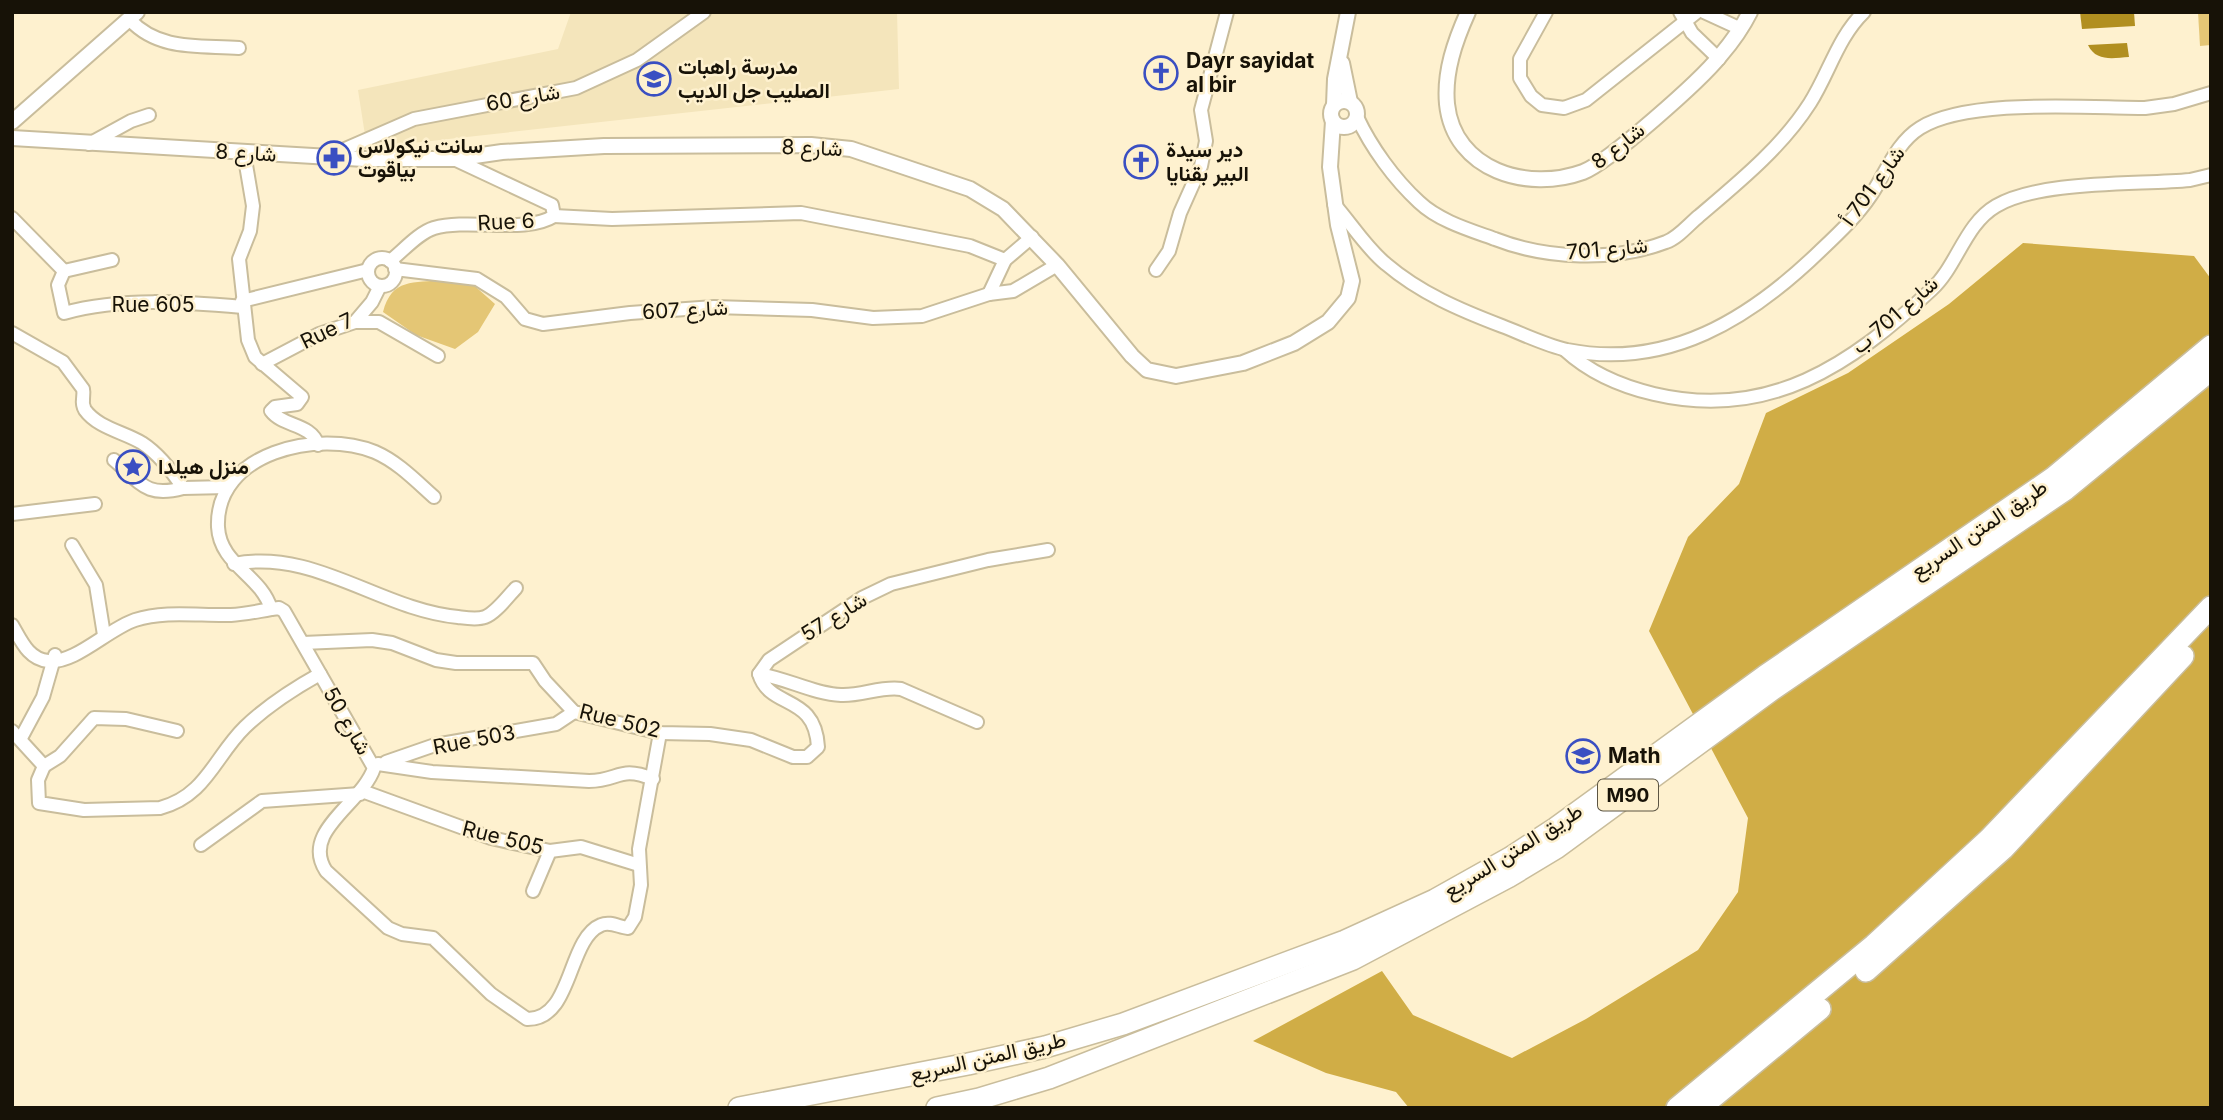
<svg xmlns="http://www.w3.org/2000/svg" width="2223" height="1120" viewBox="0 0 2223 1120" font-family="Inter,Vazirmatn,sans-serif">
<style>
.built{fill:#f4e5bb}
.green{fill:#e4c675}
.forest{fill:#d0ad46}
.water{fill:#b18f20}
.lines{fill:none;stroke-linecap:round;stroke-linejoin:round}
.minor-casing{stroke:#c9bd9c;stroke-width:16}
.tertiary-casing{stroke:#c9bd9c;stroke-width:18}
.motorway-casing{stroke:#c9bd9c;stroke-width:24}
.minor{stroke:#fff;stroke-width:12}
.tertiary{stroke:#fff;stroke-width:14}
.motorway{stroke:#fff;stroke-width:21}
.labels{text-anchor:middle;stroke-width:5;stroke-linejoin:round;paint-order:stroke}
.shield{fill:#fef1cf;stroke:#5c5543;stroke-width:2}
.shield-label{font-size:19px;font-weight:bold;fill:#171207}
.poi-label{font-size:21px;font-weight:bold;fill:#171207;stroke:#fef1cf;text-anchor:start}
.street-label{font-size:21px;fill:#171207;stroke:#fef1cf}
</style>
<rect width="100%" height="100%" fill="#fef1cf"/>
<polygon class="built" points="571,12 897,12 899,89 367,148 358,90 558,49"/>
<g class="green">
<polygon points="2198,12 2211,12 2211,45 2200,46"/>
<path d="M 444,280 L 469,281 L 495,304 L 478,332 L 455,349 L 416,335 L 383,312 C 392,278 413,283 444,280 Z"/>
</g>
<polygon class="forest" points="2023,243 2194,256 2211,279 2211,1108 1409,1108 1396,1092 1326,1073 1253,1041 1382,971 1413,1015 1512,1058 1586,1019 1698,950 1738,892 1748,818 1649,631 1688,537 1739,484 1766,413 1848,373 1949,304"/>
<g class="water">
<polygon points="2080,12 2134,12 2135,26 2082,29"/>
<path d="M 2127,43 L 2129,57 C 2113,58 2096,62 2088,45 Z"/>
</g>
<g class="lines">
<defs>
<g id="minor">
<polyline points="1546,12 1520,59 1520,78 1531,96 1542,105 1564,108 1586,100 1697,12"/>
<polyline points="1680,12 1692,33 1719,59"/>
<polyline points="1704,12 1741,29"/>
<path d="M 130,20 C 159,51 199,45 239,48"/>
<path d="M 1357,117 C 1371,147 1394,179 1419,202 C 1439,221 1470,230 1495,239 C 1546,259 1614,262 1666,242 C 1678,238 1689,224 1699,216 C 1739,182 1782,147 1810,103 C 1829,73 1838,37 1864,12"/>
<polyline points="89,144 131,121 149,115"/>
<path d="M 244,153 L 253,206 L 250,231 L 239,259 L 248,340 L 255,357 L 302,397 L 297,404 L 275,407 L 271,411 C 283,427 311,423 318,445"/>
<polyline points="329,156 414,119 576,88 637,60 704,12"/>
<path d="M 1334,204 C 1351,223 1366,248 1386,264 C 1420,293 1460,310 1502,326 C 1523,334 1545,345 1567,350 C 1668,370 1750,319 1821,250 C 1839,233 1857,216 1871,195 C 1886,173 1896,143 1920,128 C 1968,98 2088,108 2145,108 L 2174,104 L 2211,93"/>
<polyline points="554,216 612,219 801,213 970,246 1005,260"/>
<path d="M 12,218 L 64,271 L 58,285 L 64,313 C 122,297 184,302 243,307"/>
<circle cx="382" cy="272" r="14"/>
<path d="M 390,261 C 403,251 418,233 434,228 C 469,218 526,234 554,216 L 552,205 L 454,159"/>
<polyline points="395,269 477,279 506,297 525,319 543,324 630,313 714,307 812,310 873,318 922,316 989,294 1013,291 1057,265"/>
<polyline points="1156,270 1169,251 1180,213 1201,166 1206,141 1201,110 1227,12"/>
<polyline points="64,271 112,260"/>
<polyline points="989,294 1005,260 1032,237"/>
<polyline points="242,301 368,270"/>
<polyline points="355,322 379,322 438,356"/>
<path d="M 12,333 L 63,362 L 83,389 C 85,397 80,402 85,410 C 98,428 124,432 142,443 C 159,454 172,471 183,488 L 228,487"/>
<path d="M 1565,350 C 1590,373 1620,386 1654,394 C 1769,421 1851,365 1932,289 C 1957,266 1965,224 1996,206 C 2040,180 2137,185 2190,180 L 2211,175"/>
<polyline points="262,364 319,334 355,322 372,302 380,286"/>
<path d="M 114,460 C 141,483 146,498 183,488"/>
<polyline points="12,514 95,504"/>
<polyline points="72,545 96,585 104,635"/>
<path d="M 234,564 C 314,548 381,610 458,617 C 466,618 477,620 485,617 C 496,613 508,596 516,588"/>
<path d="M 271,609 C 261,575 220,565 218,527 C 215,452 319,429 375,452 C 398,462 416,481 434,497"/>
<path d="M 12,625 C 21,640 28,659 48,661 C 75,664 108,629 135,620 C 165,610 200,616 231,615 C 248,614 263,610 279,608 L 284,611 L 374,768 C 362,804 300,831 326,871 L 388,928 L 402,934 L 433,938 L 491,994 L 527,1019 C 573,1020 567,939 601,925 C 610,921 619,927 628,928 L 635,917 L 641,885 L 639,849 L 660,733"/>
<path d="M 303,643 L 372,640 L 392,643 L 436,660 L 456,663 L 533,663 L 545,681 L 574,712 L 660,733 L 710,734 L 751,740 L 793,757 L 807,757 L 818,747 C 815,693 770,710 759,674 L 769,660 L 862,598 L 891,584 L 988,560 L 1048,550"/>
<path d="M 759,674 C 786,678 814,694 841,695 C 862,696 881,686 901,689 L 977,722"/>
<path d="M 12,731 L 44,766 L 38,780 L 39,803 L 84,810 L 160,808 C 206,796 215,756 245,727 C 267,706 293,689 320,674"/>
<polyline points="21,738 43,697 55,655"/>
<polyline points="386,762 435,745 556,724 574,712"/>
<path d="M 378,764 L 432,772 L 589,781 C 619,781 619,765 653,779"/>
<polyline points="44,766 60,756 94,718 126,719 177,731"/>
<polyline points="362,791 491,838 550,851 581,847 639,865"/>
<polyline points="201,845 262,801 360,794"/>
<polyline points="533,891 550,851"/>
</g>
<g id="tertiary">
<path d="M 1468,12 C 1455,41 1444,72 1447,104 C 1454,171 1528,192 1583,172 C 1609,162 1701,80 1720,56 C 1732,42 1742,28 1750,12"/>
<polyline points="1342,63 1350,102"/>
<circle cx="1344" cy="114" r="13"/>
<polyline points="1334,105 1335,79 1348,12"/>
<polyline points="12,122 137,12"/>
<polyline points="12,138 364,159 454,159 502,152 604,146 811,145 851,149 970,189 1003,209 1057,265 1132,356 1147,370 1176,376 1243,363 1294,343 1328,322 1348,298 1352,281 1338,225 1330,167 1333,121"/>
</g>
<g id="motorway">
<polyline points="1866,971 2003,849 2183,656"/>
<polyline points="739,1108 968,1064 1045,1047 1123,1024 1345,941 1435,900 1510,858 1556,828 1765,676 2053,478 2211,346"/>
<polyline points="937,1108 979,1099 1049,1078 1353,959 1508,877 1556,848 1773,689 2066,489 2211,370"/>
<polyline points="1677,1108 1874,945 1989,839 2211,607"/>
<polyline points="1700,1108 1820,1009"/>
</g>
</defs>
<use href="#minor" class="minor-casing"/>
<use href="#tertiary" class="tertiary-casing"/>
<use href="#motorway" class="motorway-casing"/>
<use href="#minor" class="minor"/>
<use href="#tertiary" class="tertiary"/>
<use href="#motorway" class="motorway"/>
</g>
<defs>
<symbol id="church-ring" viewBox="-11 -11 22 22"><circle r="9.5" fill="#fef1cf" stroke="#3a4fc2" stroke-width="1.5"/><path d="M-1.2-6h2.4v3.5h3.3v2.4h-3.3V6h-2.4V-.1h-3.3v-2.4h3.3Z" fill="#3a4fc2"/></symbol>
<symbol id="school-ring" viewBox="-11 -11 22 22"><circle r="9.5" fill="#fef1cf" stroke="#3a4fc2" stroke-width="1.5"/><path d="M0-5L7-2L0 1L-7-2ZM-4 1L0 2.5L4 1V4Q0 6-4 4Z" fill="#3a4fc2"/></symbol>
<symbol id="pharmacy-ring" viewBox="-11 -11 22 22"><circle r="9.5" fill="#fef1cf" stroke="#3a4fc2" stroke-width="1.5"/><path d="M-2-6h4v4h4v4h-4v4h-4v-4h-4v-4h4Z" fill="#3a4fc2"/></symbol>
<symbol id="sight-ring" viewBox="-11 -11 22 22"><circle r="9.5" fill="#fef1cf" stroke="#3a4fc2" stroke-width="1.5"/><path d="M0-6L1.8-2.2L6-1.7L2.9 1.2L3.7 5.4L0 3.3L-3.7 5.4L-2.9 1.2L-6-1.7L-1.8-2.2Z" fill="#3a4fc2"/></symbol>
</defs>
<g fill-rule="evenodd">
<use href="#church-ring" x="1142" y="54" width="38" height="38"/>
<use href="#school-ring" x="635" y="60" width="38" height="38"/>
<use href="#pharmacy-ring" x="315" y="139" width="38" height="38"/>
<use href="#church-ring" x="1122" y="143" width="38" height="38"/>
<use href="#sight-ring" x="114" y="448" width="38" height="38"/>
<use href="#school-ring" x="1564" y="737" width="38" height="38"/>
</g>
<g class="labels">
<rect class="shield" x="1598" y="779.5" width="60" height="31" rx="5"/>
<g class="shield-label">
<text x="1628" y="802">M90</text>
</g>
<g class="poi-label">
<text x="1186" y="68">Dayr sayidat<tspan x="1186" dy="24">al bir</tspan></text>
<text x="678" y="74">مدرسة راهبات<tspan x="678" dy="24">الصليب جل الديب</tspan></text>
<text x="358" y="153">سانت نيكولاس<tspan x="358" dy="24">بياقوت</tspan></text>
<text x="1166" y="157">دير سيدة<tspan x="1166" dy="24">البير بقنايا</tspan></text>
<text x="158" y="474">منزل هيلدا</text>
<text x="1608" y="763">Math</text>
</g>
<g class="street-label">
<text transform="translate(523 98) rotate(-10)" y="7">شارع 60</text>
<text transform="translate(1618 146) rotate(-38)" y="7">شارع 8</text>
<text transform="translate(812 148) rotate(2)" y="7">شارع 8</text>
<text transform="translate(246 153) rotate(3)" y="7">شارع 8</text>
<text transform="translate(1873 186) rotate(-54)" y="7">شارع 701 أ</text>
<text transform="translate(506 222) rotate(-3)" y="7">Rue 6</text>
<text transform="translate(1607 249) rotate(-5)" y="7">شارع 701</text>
<text x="153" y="312">Rue 605</text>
<text transform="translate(685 310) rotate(-3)" y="7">شارع 607</text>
<text transform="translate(1895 315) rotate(-41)" y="7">شارع 701 ب</text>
<text transform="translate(327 331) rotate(-26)" y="7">Rue 7</text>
<text transform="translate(1979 529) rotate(-34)" y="7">طريق المتن السريع</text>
<text transform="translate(834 617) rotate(-32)" y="7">شارع 57</text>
<text transform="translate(347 721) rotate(60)" y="7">شارع 50</text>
<text transform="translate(620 721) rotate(14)" y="7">Rue 502</text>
<text transform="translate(474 740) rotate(-11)" y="7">Rue 503</text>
<text transform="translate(503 838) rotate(14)" y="7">Rue 505</text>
<text transform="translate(1513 851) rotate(-32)" y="7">طريق المتن السريع</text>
<text transform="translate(988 1057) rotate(-13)" y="7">طريق المتن السريع</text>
</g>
</g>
<rect width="2223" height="1120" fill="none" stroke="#171207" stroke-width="28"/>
</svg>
